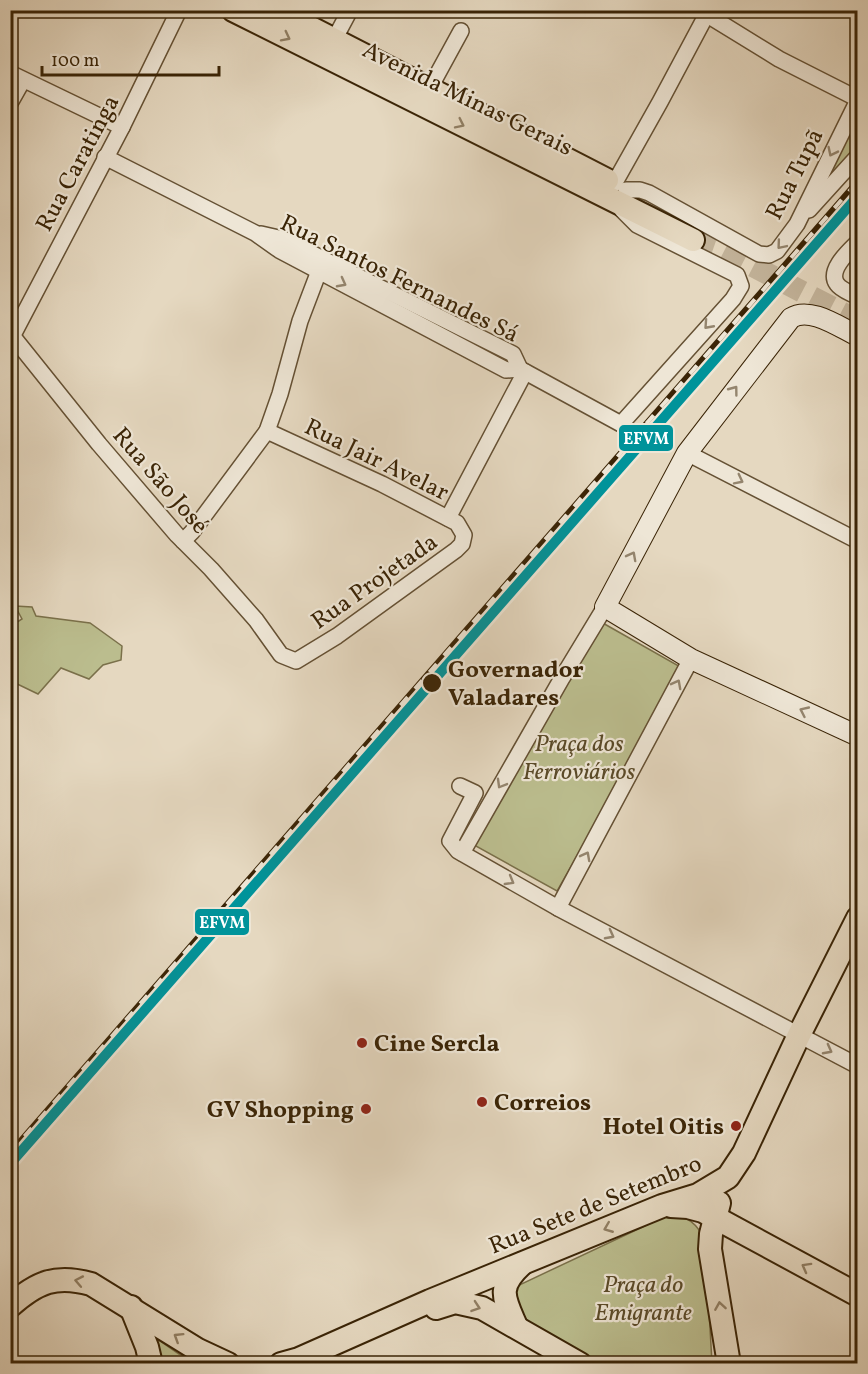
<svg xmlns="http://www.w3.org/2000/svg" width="868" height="1374" viewBox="0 0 868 1374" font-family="Vollkorn,serif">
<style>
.green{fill:#bbbd8e;stroke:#7a704a;stroke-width:1.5}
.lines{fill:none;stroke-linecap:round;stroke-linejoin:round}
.primary-tunnel{stroke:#c3b49b;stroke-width:22;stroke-dasharray:22 11;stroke-linecap:butt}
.street-casing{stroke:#655134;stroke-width:18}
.secondary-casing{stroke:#3a2406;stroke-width:22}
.primary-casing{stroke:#3a2406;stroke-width:26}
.street{stroke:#eee6d6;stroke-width:15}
.secondary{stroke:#eee6d6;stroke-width:20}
.primary{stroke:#e5d8c0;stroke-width:22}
.rail-casing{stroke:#3a2406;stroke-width:6}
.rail{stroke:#eee6d6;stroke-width:4;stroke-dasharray:11;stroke-linecap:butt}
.rail-1-casing{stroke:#eee6d6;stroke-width:15}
.rail-1{stroke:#00939a;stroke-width:10}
.oneway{stroke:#907e63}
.oneway2{stroke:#94856e}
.stop-dot{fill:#3a2406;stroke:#eee6d6;stroke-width:2}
.poi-dot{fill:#8f2418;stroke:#eee6d6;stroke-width:2}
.labels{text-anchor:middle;stroke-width:4.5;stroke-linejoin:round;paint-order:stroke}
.street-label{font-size:24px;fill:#3a2406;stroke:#eee6d6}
.stop-label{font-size:24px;font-weight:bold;fill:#3a2406;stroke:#eee6d6;text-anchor:start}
.park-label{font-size:24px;font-style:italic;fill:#5a4a28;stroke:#eee6d6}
.poi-label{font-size:24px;font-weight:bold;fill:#3a2406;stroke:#eee6d6;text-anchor:start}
.line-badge{stroke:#eee6d6;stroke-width:2}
.badge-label{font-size:16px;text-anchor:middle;font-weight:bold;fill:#fff}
</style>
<rect width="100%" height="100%" fill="#e5d8c0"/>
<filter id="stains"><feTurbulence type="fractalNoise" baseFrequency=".00333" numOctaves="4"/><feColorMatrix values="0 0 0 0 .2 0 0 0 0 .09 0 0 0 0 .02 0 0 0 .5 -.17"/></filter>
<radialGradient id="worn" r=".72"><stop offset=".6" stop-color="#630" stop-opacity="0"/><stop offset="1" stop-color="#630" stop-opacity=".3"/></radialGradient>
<g class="green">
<polygon points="857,107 857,152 808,208"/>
<polygon points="15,606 32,607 36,616 90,623 122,646 121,660 103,665 89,679 61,668 38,694 11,681 11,626 22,619"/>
<polygon points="601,622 684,669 557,891 474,845"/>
<path d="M 668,1215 C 687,1214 698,1224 705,1241 L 712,1363 L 603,1363 L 526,1326 L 511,1292 L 515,1287 Z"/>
<polygon points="147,1332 179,1354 199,1363 157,1363"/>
</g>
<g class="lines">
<polyline class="primary-tunnel" points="693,240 724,251 858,321"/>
<defs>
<g id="street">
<polyline points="701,11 779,59 858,99"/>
<polyline points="334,40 350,10"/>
<polyline points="10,73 122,127"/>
<polyline points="425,97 461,31"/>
<polyline points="10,103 23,80"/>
<polyline points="105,157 255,233 279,250 506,370 520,369 621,424 733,299 741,286 737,275 637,225 622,210"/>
<polyline points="614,184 660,102 709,10"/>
<polyline points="626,190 640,190 649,193 759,254 769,255 777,251 797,224 858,100"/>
<polyline points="809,210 858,156"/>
<polyline points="261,234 283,239 513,354 520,369"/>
<path d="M 858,242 C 849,251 827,270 837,284 C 841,290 851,293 858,297"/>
<polyline points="10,333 99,444 177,535 211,569 256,620 281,655 296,661 337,636 456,550 462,544 464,535 457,523 382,484 267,431"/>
<polyline points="13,335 122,127 179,10"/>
<polyline points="687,453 858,541"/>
<polyline points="448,518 525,372"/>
<polyline points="183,541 192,532 267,431 280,394 300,321 319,271"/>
<polyline points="460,786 475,793 450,841 458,851 558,908 858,1066"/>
<polyline points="462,853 562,678 605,607"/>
<polyline points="558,908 691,659"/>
<polyline points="855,1364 858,1358"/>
</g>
<path id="secondary" d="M 858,336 C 839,327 810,306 791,318 L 687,453 L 605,607 L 691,659 L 858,736"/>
<g id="primary">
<polyline points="233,10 693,240"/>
<polyline points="276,10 607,180"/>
<polyline points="719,1203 711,1234 710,1249 729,1364"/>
<polyline points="671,1206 688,1207 703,1211 858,1295"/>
<path d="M 10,1306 C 37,1282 56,1274 91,1284 L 198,1350 L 228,1364"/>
<polyline points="131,1307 147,1347 151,1364"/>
<polyline points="436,1308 455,1302 482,1308 580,1364"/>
<path d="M 516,1326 C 504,1298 496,1288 522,1264"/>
<polyline points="281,1364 299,1359 430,1301 662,1206 698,1195 728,1177 744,1153 799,1035 858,918"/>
</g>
</defs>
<use href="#street" class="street-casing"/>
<use href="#secondary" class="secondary-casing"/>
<use href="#primary" class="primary-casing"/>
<use href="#street" class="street"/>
<use href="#secondary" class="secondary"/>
<use href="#primary" class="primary"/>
<defs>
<polyline id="rail" points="10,1153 858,181"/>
</defs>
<use href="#rail" class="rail-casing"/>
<use href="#rail" class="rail"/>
<defs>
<polyline id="rail-1" points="10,1164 858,196"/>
</defs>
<use href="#rail-1" class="rail-1-casing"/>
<use href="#rail-1" class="rail-1"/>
</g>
<defs><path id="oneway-chevron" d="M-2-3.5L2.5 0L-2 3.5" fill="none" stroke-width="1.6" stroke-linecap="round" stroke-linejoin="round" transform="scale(1.5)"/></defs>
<g class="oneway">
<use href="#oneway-chevron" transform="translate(286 37) rotate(27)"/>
<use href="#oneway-chevron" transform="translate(460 124) rotate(26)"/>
<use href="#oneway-chevron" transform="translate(608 1228) rotate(158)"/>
<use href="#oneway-chevron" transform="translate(806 1267) rotate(-151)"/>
<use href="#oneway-chevron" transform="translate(79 1281) rotate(-169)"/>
<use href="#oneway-chevron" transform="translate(720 1306) rotate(-99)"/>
<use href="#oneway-chevron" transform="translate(476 1307) rotate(19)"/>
<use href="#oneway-chevron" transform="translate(178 1337) rotate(-148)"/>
</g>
<g class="oneway2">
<use href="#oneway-chevron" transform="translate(832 152) rotate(116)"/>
<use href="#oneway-chevron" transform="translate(781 245) rotate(130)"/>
<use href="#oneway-chevron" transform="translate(342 283) rotate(28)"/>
<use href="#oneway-chevron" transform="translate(708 325) rotate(132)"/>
<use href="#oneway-chevron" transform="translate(734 390) rotate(-53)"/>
<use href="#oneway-chevron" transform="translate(739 480) rotate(27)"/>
<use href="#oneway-chevron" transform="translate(632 556) rotate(-62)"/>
<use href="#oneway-chevron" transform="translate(677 684) rotate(-62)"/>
<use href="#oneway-chevron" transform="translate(804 711) rotate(-155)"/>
<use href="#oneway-chevron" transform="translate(501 784) rotate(120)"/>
<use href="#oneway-chevron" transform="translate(586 856) rotate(-62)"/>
<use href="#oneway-chevron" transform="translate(510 881) rotate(30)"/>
<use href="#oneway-chevron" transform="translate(610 935) rotate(28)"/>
<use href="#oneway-chevron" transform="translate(828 1050) rotate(28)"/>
</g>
<circle class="stop-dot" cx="432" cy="683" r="10"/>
<g class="poi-dot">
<circle cx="362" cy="1043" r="6"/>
<circle cx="482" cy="1102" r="6"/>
<circle cx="366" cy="1109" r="6"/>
<circle cx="736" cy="1126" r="6"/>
</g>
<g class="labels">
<g class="street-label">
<text transform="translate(468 98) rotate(26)" y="8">Avenida Minas Gerais</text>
<text transform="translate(77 163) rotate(-62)" y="8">Rua Caratinga</text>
<text transform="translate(794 174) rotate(-63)" y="8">Rua Tupã</text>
<text transform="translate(400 278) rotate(26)" y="8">Rua Santos Fernandes Sá</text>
<text transform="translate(377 459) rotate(26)" y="8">Rua Jair Avelar</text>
<text transform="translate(161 480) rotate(49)" y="8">Rua São José</text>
<text transform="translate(374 581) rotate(-35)" y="8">Rua Projetada</text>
<text transform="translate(595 1204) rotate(-22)" y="8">Rua Sete de Setembro</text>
</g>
<g class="stop-label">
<text x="448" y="677">Governador<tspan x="448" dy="28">Valadares</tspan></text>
</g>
<g class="park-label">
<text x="579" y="751">Praça dos<tspan x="579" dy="28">Ferroviários</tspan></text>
<text x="643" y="1292">Praça do<tspan x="643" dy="28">Emigrante</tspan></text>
</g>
<g class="poi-label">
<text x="374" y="1051">Cine Sercla</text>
<text x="494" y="1110">Correios</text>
<text x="354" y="1117" text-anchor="end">GV Shopping</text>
<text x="724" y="1134" text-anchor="end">Hotel Oitis</text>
</g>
</g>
<g class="line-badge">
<rect x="618" y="424" width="56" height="28" rx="6" fill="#00939a"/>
<rect x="194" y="908" width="56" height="28" rx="6" fill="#00939a"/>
</g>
<g class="badge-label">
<text x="646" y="444">EFVM</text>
<text x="222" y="928">EFVM</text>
</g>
<rect width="868" height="1374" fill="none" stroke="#e5d8c0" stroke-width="36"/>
<rect x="12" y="12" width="844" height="1350" fill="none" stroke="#3a2406" stroke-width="3"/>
<rect x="18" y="18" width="832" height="1338" fill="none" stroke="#3a2406" stroke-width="1.5"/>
<path d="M42 66v9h177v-9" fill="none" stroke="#3a2406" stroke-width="3"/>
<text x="51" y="66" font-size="18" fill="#3a2406" stroke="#eee6d6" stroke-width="4.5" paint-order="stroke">100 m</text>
<rect width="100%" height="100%" filter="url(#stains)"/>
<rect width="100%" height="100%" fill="url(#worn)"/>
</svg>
